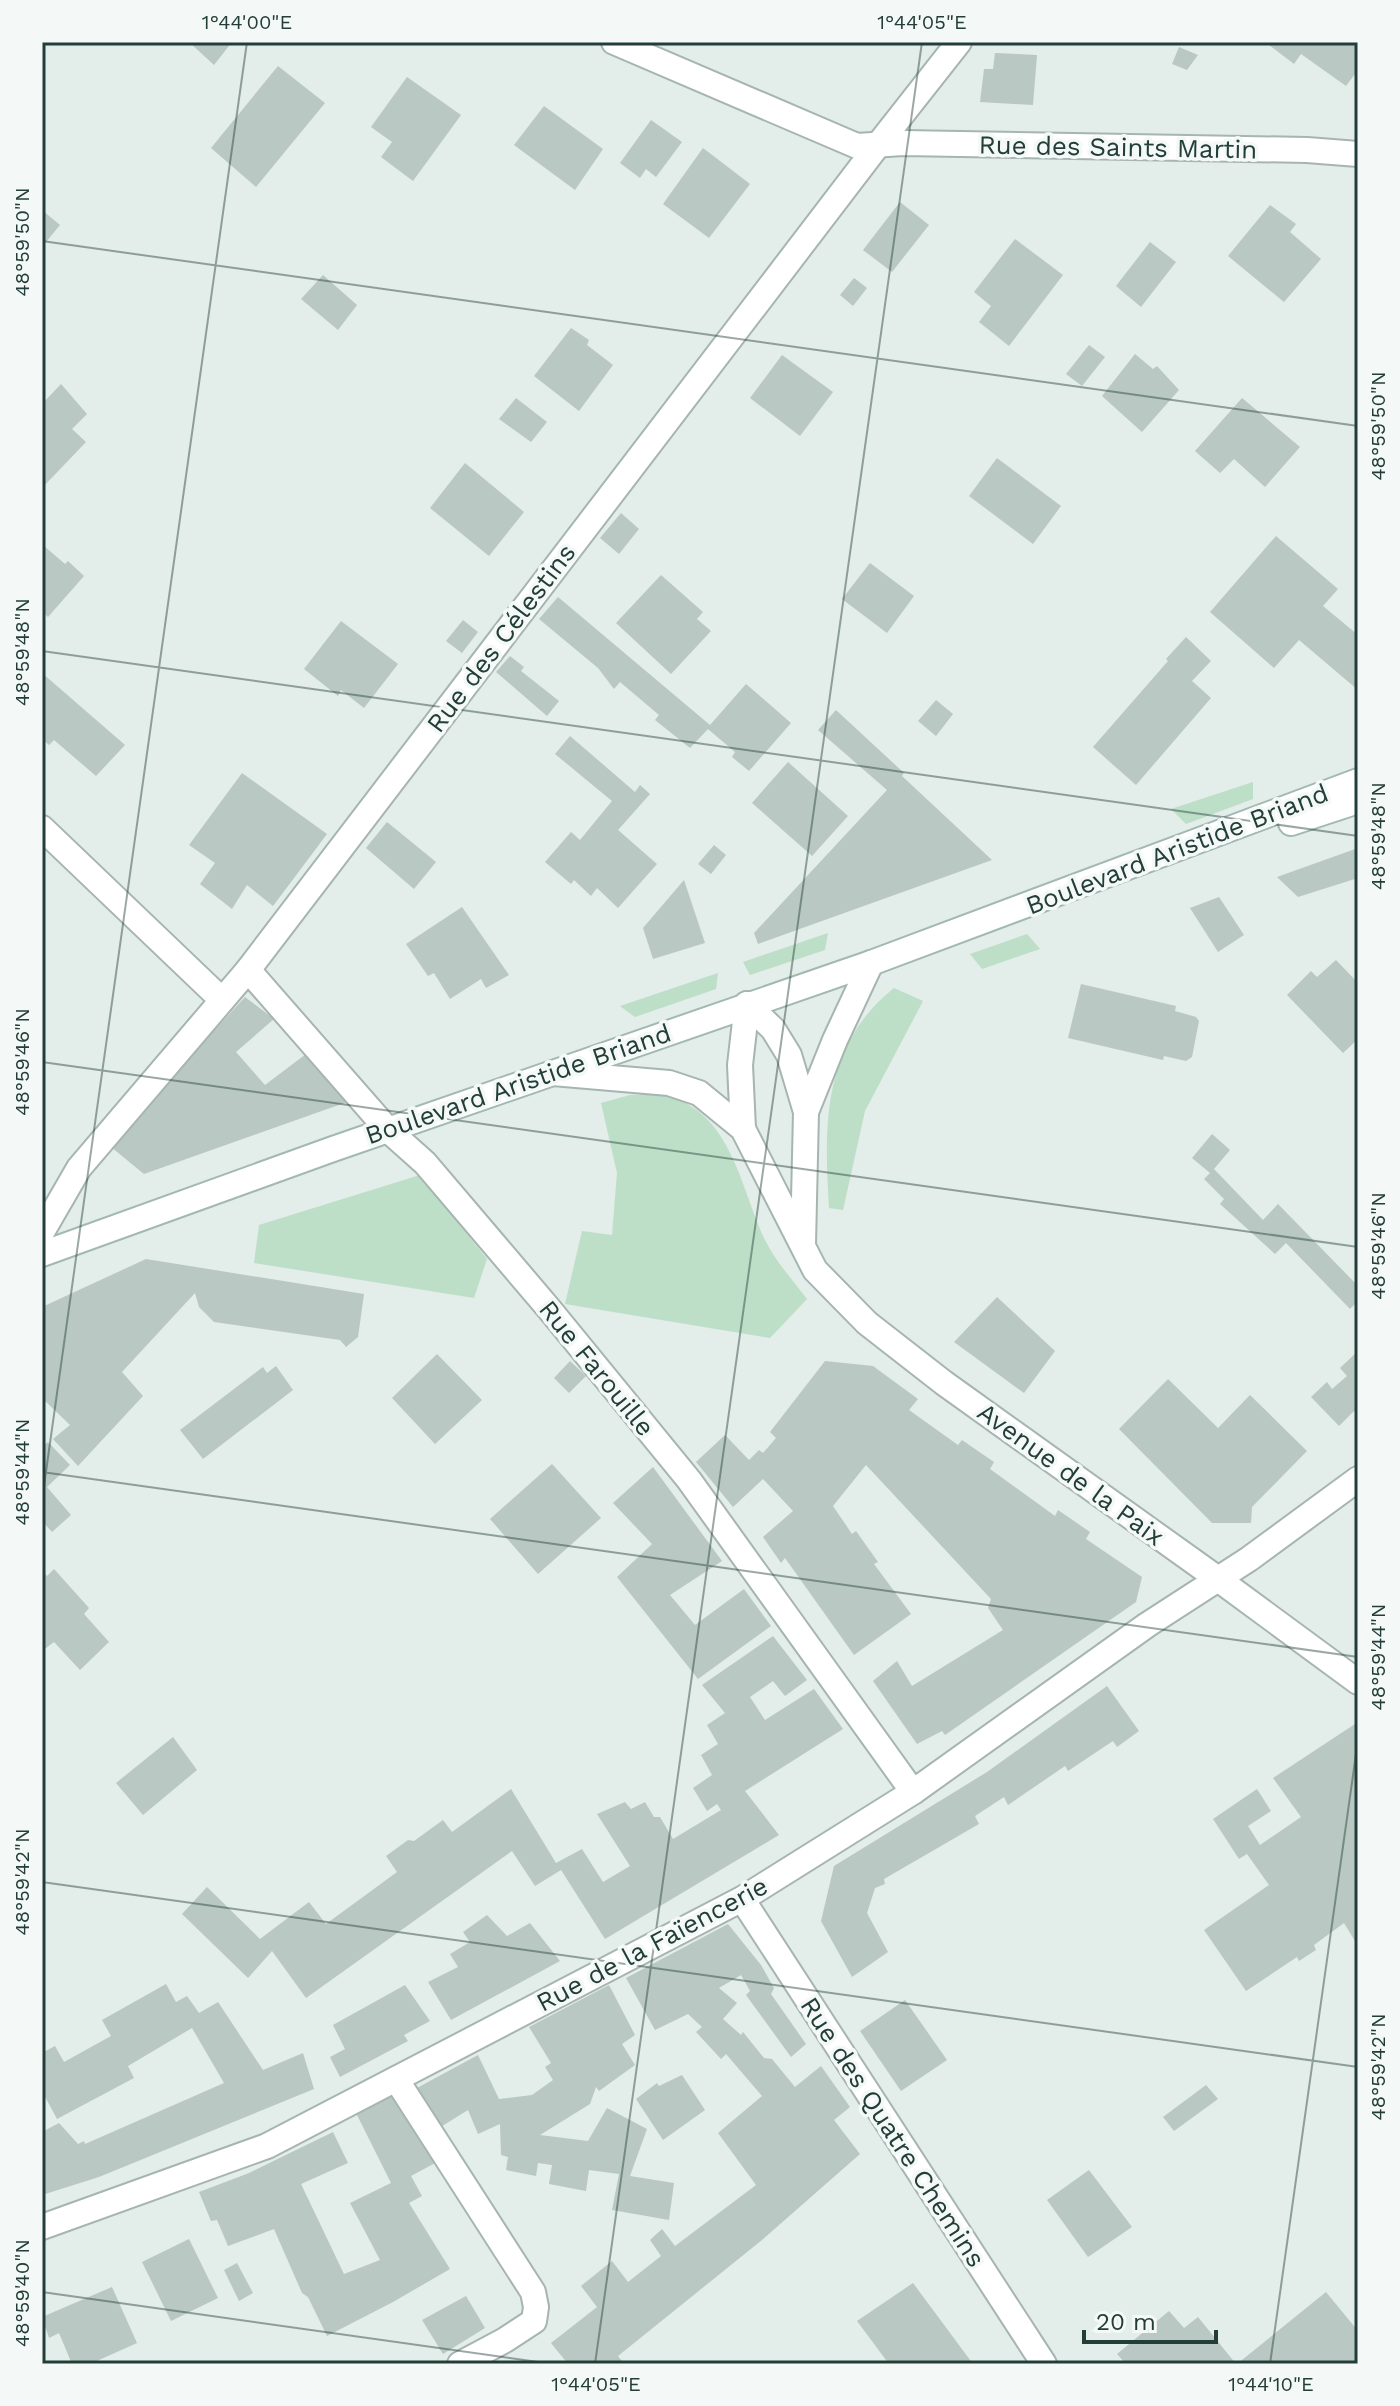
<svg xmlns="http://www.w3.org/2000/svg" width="1400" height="2406" viewBox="0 0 1400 2406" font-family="'Work Sans',sans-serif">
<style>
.green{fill:#bddec7}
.building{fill:#b9c8c2}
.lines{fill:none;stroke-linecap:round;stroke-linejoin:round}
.minor-casing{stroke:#a6b5b0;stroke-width:28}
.tertiary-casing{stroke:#a6b5b0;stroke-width:28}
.secondary-casing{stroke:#a2b9b2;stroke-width:28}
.minor{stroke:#fff;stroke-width:24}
.tertiary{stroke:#fff;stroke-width:24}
.secondary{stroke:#fff;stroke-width:24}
.ticks{fill:none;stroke:#233e38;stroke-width:2;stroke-opacity:0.45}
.labels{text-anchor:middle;stroke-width:7;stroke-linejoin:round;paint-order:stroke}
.street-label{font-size:26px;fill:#233e38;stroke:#f4f9f7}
.neatline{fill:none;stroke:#233e38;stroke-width:3}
.ticks-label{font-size:20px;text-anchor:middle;fill:#233e38}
</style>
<rect width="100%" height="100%" fill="#e3ede9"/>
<g class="green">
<polygon points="1253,782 1253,799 1186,824 1171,809"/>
<polygon points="828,933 825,950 750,975 743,962"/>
<polygon points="1027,934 1040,949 982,969 970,954"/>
<polygon points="718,973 716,989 635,1017 620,1006"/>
<path d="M 894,988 L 923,1001 L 865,1111 L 843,1210 L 829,1208 C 824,1124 822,1046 894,988 Z"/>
<path d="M 630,1095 C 640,1095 651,1093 661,1095 C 730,1107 740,1186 764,1238 C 775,1261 792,1279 807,1299 L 770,1338 L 565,1304 L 582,1231 L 612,1235 L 617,1173 L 601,1103 Z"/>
<polygon points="420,1175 487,1259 474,1298 254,1263 259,1225"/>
</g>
<g class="building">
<polygon points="189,42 232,42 214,65"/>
<polygon points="1265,42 1358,42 1358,70 1346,86 1301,54 1294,64"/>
<polygon points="1179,47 1198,55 1187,70 1172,64"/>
<polygon points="995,53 1037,55 1033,105 980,102 984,69 993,69"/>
<polygon points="278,66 325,103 256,187 211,148"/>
<polygon points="407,77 461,115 413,181 381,157 392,142 371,127"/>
<polygon points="544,106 603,149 575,190 514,145"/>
<polygon points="651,120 682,142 656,177 646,169 640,178 620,163"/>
<polygon points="703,148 750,184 709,238 663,204"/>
<polygon points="900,202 929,225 892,272 863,250"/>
<polygon points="1270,205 1296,224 1290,232 1321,259 1284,302 1228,256"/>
<polygon points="42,210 60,225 46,242 42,238"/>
<polygon points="1015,239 1063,275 1009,346 979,322 991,306 974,292"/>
<polygon points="1150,242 1176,262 1141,307 1116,286"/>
<polygon points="323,275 357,305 338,330 301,299"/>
<polygon points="854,278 867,288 853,306 840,295"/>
<polygon points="571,328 589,340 587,345 613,365 579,411 534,376"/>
<polygon points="1089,345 1105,357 1082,386 1066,374"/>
<polygon points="1135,354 1153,369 1157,366 1179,390 1142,432 1102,396"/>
<polygon points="782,355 833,392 800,436 750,398"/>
<polygon points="61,384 87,414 72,429 86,442 42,488 42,404"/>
<polygon points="516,398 547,422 531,442 499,419"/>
<polygon points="1242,398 1300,447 1265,487 1234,459 1220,473 1195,451"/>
<polygon points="997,458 1061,506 1033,544 969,496"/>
<polygon points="465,463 524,512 489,556 430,508"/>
<polygon points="621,513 639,529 619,554 600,538"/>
<polygon points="1276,536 1338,589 1323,606 1358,635 1358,690 1299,640 1274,668 1210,612"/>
<polygon points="44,546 65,564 68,561 84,576 48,617 42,611"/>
<polygon points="870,563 914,596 887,633 842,599"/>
<polygon points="661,575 703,612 697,619 711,631 671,674 616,623"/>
<polygon points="558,597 710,725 746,684 791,723 749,771 732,757 735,752 708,729 690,748 655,720 659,715 620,682 614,689 598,668 539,619"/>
<polygon points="463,620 478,632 462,653 446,641"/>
<polygon points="341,621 398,664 364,708 341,690 338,696 304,669"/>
<polygon points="1186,637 1211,661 1192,681 1211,698 1136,785 1093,747 1168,661 1166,659"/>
<polygon points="510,656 524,667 521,671 559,701 547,716 496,672"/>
<polygon points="42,673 125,745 96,776 54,740 49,745 42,739"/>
<polygon points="936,700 953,714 936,736 918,721"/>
<polygon points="836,710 904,773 902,776 992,860 758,944 754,933 887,790 818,730"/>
<polygon points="570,736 635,792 640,785 650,794 618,830 657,864 618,908 597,888 591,896 574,880 571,884 545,862 571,832 580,840 612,801 555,754"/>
<polygon points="788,762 848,816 812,856 752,803"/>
<polygon points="242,773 327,834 273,906 247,885 232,909 200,884 215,863 189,845"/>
<polygon points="387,822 436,862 414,889 366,848"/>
<polygon points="714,845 726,855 711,874 698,864"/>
<polygon points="1358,848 1358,878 1298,897 1277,877"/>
<polygon points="684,880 705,943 653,959 643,928"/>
<polygon points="1219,897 1244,935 1218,952 1190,908"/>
<polygon points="462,907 509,975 486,988 481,979 450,999 434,973 428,976 406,944"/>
<polygon points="1336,960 1358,983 1358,1039 1343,1053 1287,995 1311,971 1317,977"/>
<polygon points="1081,984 1176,1006 1175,1011 1196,1017 1199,1021 1192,1057 1186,1061 1164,1056 1163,1060 1068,1038"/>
<polygon points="245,997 274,1019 236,1052 265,1085 306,1054 347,1102 144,1174 111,1147 166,1083"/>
<polygon points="1212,1134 1230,1150 1214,1169 1263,1220 1278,1204 1358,1286 1358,1301 1350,1309 1286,1243 1275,1254 1220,1204 1224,1199 1204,1179 1210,1173 1192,1158"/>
<polygon points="146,1259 364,1294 358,1337 346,1347 340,1340 214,1322 199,1307 195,1293 122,1372 143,1396 78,1466 53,1439 70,1425 42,1398 42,1307"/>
<polygon points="997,1297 1055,1351 1024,1393 954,1342"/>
<polygon points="1358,1351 1358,1414 1354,1411 1339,1426 1311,1397 1327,1382 1332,1389 1347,1376 1340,1368"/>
<polygon points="437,1354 482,1400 435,1444 392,1398"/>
<polygon points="570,1361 586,1376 569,1393 554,1378"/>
<polygon points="825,1361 873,1366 918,1399 909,1410 958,1445 962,1440 994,1462 990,1469 1055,1516 1058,1510 1090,1532 1086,1539 1142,1577 1136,1602 945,1735 942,1731 917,1744 873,1681 897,1661 912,1686 1003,1630 988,1608 991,1599 866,1465 833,1506 852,1534 856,1531 878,1562 874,1564 911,1614 854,1655 785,1558 781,1563 763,1537 793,1511 763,1479 733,1507 696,1462 725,1435 749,1460 759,1450 763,1453 776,1438 770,1432"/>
<polygon points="276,1366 293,1390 203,1459 180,1430 263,1367 267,1373"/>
<polygon points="1168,1379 1218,1428 1250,1395 1307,1451 1252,1507 1251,1523 1212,1523 1119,1429"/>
<polygon points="48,1442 70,1465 47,1487 71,1515 52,1532 42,1521 42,1447"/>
<polygon points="552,1464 601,1518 538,1574 490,1519"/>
<polygon points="653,1467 722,1561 670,1595 695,1625 744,1589 771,1626 698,1679 617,1577 652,1544 613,1503"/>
<polygon points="54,1569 89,1608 84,1614 109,1642 80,1670 54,1642 42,1651 42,1570 47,1576"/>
<polygon points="773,1636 807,1680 785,1696 773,1681 750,1697 765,1720 814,1689 843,1729 745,1791 779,1835 605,1939 561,1870 535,1886 512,1851 306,1998 272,1951 248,1978 182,1914 207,1887 260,1939 309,1902 326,1924 397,1872 386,1856 408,1840 414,1841 443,1820 452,1832 511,1789 556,1863 582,1849 603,1882 630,1866 597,1814 625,1802 631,1809 645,1802 654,1817 660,1817 673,1839 721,1810 717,1804 707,1811 693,1788 712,1775 701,1755 718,1744 707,1725 725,1713 702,1685"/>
<polygon points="1107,1686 1139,1731 1117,1747 1113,1741 1068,1771 1065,1766 1008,1805 1004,1797 975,1816 979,1824 884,1879 885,1884 875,1888 867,1913 888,1952 852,1977 821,1921 834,1866 987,1772"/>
<polygon points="1355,1724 1358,1727 1358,1946 1344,1923 1314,1945 1316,1950 1299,1961 1297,1957 1246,1991 1204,1930 1269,1885 1247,1854 1239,1859 1213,1819 1257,1789 1271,1811 1248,1826 1260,1845 1301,1817 1273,1778"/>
<polygon points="173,1737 197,1770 143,1815 116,1783"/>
<polygon points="487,1915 507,1936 530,1923 560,1961 451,2020 428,1982 458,1967 450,1954 470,1942 463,1932"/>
<polygon points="728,1924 761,1965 774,1988 771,1994 806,2044 791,2057 746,1995 750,1991 741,1975 719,1988 737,2003 723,2019 741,2035 743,2032 764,2058 772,2059 795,2087 821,2066 850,2107 834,2120 860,2154 762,2240 618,2356 624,2364 568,2364 551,2343 597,2307 581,2286 612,2261 628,2282 661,2256 650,2240 662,2229 675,2246 756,2185 718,2133 762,2096 726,2054 721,2059 696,2032 702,2027 688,2014 655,2030 626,1978"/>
<polygon points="166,1984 176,2002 187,1996 199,2013 218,2002 263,2070 303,2053 314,2089 99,2177 42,2195 42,2132 59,2123 78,2144 84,2141 85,2144 224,2083 192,2028 128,2066 134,2078 57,2119 42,2091 42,2053 55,2046 64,2062 111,2036 102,2020"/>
<polygon points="405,1985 430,2021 404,2035 408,2041 340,2077 330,2057 345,2049 333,2025"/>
<polygon points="609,1985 635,2035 622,2044 635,2065 599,2091 596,2087 590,2104 540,2135 588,2141 607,2108 647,2129 630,2176 674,2183 669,2220 612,2210 619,2174 589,2170 586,2191 549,2184 552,2165 538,2163 536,2176 506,2170 508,2157 501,2155 500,2124 478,2134 468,2110 439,2128 415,2089 478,2055 499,2099 532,2095 553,2080 545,2067 551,2063 529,2027"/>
<polygon points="905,2000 947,2060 901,2091 860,2031"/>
<polygon points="682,2075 705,2110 663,2140 636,2099 657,2083 659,2086"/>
<polygon points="1206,2085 1218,2099 1174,2131 1163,2117"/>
<polygon points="399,2093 437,2162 411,2176 422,2196 409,2203 450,2269 393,2302 327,2336 308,2297 302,2293 274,2229 228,2246 217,2220 211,2221 199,2192 249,2173 333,2132 348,2163 301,2184 344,2274 380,2260 350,2203 391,2183 356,2113"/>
<polygon points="1089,2170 1132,2227 1088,2257 1047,2200"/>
<polygon points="189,2239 218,2298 171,2321 142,2262"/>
<polygon points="237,2263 253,2293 239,2301 224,2270"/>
<polygon points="913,2283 973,2364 889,2364 857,2321"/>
<polygon points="112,2287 137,2343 90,2364 72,2364 59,2333 49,2338 42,2317"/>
<polygon points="1326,2292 1358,2331 1358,2364 1237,2364"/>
<polygon points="466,2296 485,2328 443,2354 422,2320"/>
<polygon points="1169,2311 1184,2328 1198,2317 1236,2364 1126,2364 1117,2354"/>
</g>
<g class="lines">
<defs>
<g id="minor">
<polyline points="614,42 857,146 903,143 1307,150 1358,154"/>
<polyline points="42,828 222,1000"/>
<polyline points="248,970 388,1130 425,1163 550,1310 689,1480 913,1792"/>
<polyline points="42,1232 79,1168 248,970 878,145 959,42"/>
<polyline points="742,1899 1044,2364"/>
<polyline points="396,2079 533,2292 536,2307 534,2321 505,2340 460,2364"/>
<polyline points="42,2227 267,2146 742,1899 913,1792 1147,1625 1249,1559 1358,1479"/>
</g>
<g id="tertiary">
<polyline points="747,1004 773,1029 789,1055 806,1112 803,1244"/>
<polyline points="553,1073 669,1083 699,1093 743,1129 815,1270 867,1323 944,1383 1218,1579 1358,1682"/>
<polyline points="806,1112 835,1040 871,963"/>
<polyline points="743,1129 740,1065 747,1004"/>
</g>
<g id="secondary">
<polyline points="1291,823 1358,801"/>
<polyline points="42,1254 333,1149 871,963 1358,781"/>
</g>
</defs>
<use href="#minor" class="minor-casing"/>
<use href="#tertiary" class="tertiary-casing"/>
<use href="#secondary" class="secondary-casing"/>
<use href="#minor" class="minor"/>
<use href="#tertiary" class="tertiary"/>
<use href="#secondary" class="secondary"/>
</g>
<path class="ticks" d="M 42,241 L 1358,426M 42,651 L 1358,836M 42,1062 L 1358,1247M 42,1472 L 1358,1657M 42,1500 L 247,42M 42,1882 L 1358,2067M 42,2292 L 552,2364M 595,2364 L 922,42M 1270,2364 L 1358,1740"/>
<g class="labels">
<g class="street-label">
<text transform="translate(1118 147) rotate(1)" y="9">Rue des Saints Martin</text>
<text transform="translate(501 638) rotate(-53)" y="9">Rue des Célestins</text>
<text transform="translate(1177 849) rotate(-21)" y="9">Boulevard Aristide Briand</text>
<text transform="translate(518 1084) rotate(-19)" y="9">Boulevard Aristide Briand</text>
<text transform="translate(597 1368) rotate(51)" y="9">Rue Farouille</text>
<text transform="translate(1071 1474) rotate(36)" y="9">Avenue de la Paix</text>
<text transform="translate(652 1944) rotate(-28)" y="9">Rue de la Faïencerie</text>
<text transform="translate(893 2132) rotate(57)" y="9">Rue des Quatre Chemins</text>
</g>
</g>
<rect width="1400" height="2406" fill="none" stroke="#f4f9f7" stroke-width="88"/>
<path d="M1084 2330v12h132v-12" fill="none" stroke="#233e38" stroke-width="4"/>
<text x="1096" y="2330" font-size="24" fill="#233e38" stroke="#f4f9f7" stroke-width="6" paint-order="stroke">20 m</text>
<rect x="44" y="44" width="1312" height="2318" class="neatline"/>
<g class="ticks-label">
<text x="247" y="29">1°44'00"E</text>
<text x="922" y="29">1°44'05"E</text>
<text transform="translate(22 242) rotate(-90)" y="7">48°59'50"N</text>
<text transform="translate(1378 426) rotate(-90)" y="7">48°59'50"N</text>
<text transform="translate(22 652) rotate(-90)" y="7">48°59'48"N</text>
<text transform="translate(1378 836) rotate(-90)" y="7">48°59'48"N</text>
<text transform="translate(22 1062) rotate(-90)" y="7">48°59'46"N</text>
<text transform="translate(1378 1246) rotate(-90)" y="7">48°59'46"N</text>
<text transform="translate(22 1472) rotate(-90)" y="7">48°59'44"N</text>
<text transform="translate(1378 1657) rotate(-90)" y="7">48°59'44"N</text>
<text transform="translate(22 1882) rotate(-90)" y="7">48°59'42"N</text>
<text transform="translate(1378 2067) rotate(-90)" y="7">48°59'42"N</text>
<text transform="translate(22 2293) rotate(-90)" y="7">48°59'40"N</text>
<text x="596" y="2391">1°44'05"E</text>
<text x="1271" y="2391">1°44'10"E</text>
</g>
</svg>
